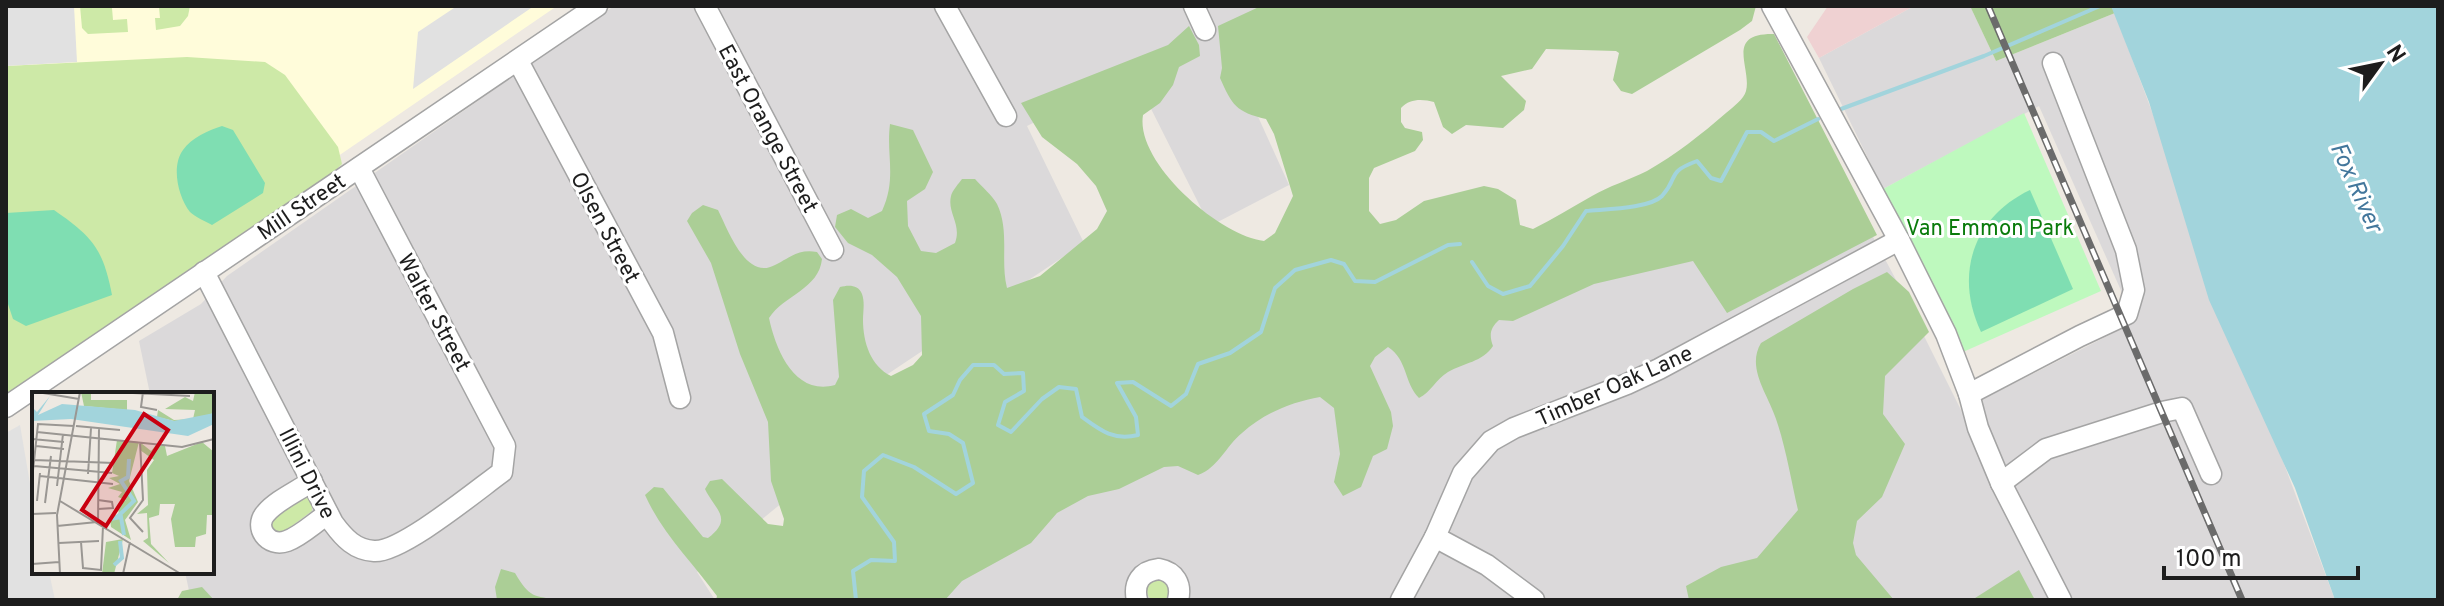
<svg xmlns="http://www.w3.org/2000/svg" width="2444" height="606" viewBox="0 0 2444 606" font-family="Overpass,sans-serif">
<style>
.residential{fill:#dbd9da}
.commercial{fill:#efd1d2}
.education{fill:#fffcda}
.grass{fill:#cde9a7}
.forest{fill:#abce96}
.park{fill:#bef9be}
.pitch{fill:#7fdeb2}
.parking{fill:#e1e1e1}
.water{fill:#a2d4dc}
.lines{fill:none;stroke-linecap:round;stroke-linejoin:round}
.stream{stroke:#a2d4dc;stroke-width:4}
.minor-casing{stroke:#a4a4a4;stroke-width:23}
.minor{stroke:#fff;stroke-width:20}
.rail-casing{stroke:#6b6b6b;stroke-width:7}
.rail{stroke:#fff;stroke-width:4;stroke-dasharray:12;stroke-linecap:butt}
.labels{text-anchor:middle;stroke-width:6;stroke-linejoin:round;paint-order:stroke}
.street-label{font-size:22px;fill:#1d1d1d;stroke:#fff}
.park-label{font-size:22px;fill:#0a7b0b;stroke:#fff}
.water-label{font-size:24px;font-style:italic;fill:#43779c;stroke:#fff}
.inset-river{fill:none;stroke:#a2d4dc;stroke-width:4}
.inset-road{fill:none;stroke:#9a9793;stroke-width:2}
.view{fill:#c90010;fill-opacity:0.15;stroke:#c90010;stroke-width:4}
.inset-edge{fill:none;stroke:#1d1d1d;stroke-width:4}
</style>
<rect width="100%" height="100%" fill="#eee9e2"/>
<g class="residential">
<polygon points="614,6 1307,6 1226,46 1289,185 1210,226 1133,73 1027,126 1084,243 795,436 804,485 697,572 715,600 191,600 185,572 212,572 212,394 150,394 139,341 201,304 227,276"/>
<polygon points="1914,6 1970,6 1996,61 2115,13 2335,600 892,600 1704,161 1786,75 1894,276 1962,412 1989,396 2135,322 2039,106 1883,189 1819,58"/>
</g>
<polygon class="commercial" points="1828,6 1914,6 1819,58 1807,37"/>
<polygon class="education" points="6,6 557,6 6,384"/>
<g class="grass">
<polygon points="80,6 112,8 113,20 127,19 128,32 88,34 82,28"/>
<polygon points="190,6 188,16 180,26 156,30 155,18 160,18 159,7"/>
<polygon points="187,57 265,62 285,75 338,147 342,164 332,174 6,398 6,66"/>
<polygon points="307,498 312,500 312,511 281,534 275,534 269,524 271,520 301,499"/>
<circle cx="1158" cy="591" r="11"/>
</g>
<g class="forest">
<path d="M 1261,6 L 1756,6 L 1752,21 L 1740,30 L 1632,94 L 1621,91 L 1613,80 L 1619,53 L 1616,51 L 1546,49 L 1532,69 L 1501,76 L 1526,101 L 1524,110 L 1503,128 L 1466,125 L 1452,134 L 1443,127 L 1434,102 C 1423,99 1410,98 1401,108 L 1401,122 L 1405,128 L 1422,132 L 1423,140 L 1415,151 L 1374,168 L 1369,178 L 1369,211 L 1380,224 L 1396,220 L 1424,201 L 1484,186 L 1498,189 L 1516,200 L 1520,225 L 1533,229 C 1553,219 1572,207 1592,196 C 1609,186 1629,180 1647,171 C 1675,155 1702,134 1726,113 C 1733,107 1744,99 1746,91 C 1752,68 1724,33 1774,34 L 1877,235 L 1727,313 L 1693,261 L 1594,284 L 1513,321 L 1499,320 C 1490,328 1489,335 1493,346 C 1483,362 1463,363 1448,372 C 1436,379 1431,392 1419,398 C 1404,383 1408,360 1388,347 L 1375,357 L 1370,366 L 1391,412 L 1393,426 L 1387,449 L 1373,456 L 1361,487 L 1343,496 L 1334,482 L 1340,454 L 1334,408 L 1320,397 C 1292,402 1264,413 1242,433 C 1226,446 1218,468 1198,475 L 1178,466 L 1164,467 L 1119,489 L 1088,496 L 1057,513 L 1031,543 L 962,581 L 945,600 L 716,600 L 717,596 C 692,562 662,533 645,495 L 654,487 L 663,488 L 703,537 L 708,538 C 734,518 715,510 705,489 L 710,481 L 722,479 L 768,524 L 783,526 L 784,519 L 771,481 L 768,422 L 740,354 L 711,263 L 687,221 L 692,213 L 703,205 L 718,210 C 728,230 746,281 775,265 C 791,257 798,249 817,252 L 822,259 C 819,289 784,295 769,318 C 776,351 795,396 835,385 L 839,377 L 833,300 L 840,287 C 848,285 858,284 862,294 C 865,302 863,312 863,320 C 863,343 871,366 891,376 L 913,365 L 922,355 L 921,316 L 897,277 L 872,255 L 848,243 L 835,227 L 837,215 L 851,209 L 868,218 L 882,211 C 897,178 886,156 890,124 L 913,130 L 933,172 L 925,189 L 907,201 L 908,226 L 921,251 L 936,253 L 955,243 C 962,224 947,213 951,196 C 952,191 959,183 962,179 L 975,179 C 982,187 992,195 997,204 C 1010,231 1000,261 1007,288 L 1040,276 L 1097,229 L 1107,211 L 1096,186 L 1077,164 L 1042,137 L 1021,103 L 1168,45 L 1189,26 L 1199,45 L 1200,56 L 1179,67 L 1173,85 L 1160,103 L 1143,115 C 1135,163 1220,236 1264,241 L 1275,233 L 1293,196 L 1274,134 L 1266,119 C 1236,112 1232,105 1220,78 L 1222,68 L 1218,26 Z"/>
<polygon points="1970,6 2111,6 2115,13 1996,61"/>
<path d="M 1887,272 L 1909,292 L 1929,332 L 1885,376 L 1883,414 L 1905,444 L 1882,497 L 1857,521 L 1853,543 L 1856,555 L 1894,600 L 1689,600 L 1686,586 L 1721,567 L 1757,558 L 1798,510 C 1791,480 1786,448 1776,419 C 1768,394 1746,368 1761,343 L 1853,289 Z"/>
<path d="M 501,569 L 515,573 C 530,598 533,596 560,600 L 497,600 L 495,587 Z"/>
<polygon points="2019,570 2035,600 1972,600"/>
<polygon points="202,587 214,600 177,600 182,591"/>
</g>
<polygon class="park" points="2024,113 2101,291 1963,352 1942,302 1883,189"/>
<g class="pitch">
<path d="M 222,126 L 233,130 L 265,183 L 263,193 L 212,225 C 205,221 195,217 190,212 C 178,197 171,166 183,150 C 191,138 209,130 222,126 Z"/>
<path d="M 2030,190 L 2073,289 L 1981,332 C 1954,275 1973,217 2030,190 Z"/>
<path d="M 54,210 C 93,237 103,249 112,295 L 26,326 L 13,319 L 6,298 L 6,213 Z"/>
</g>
<g class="parking">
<polygon points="6,6 74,6 77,62 6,66"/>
<polygon points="457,6 534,6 413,89 418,32"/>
<polygon points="20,425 34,507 34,572 49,572 55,600 6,600 6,433"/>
</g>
<polygon class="water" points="2111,6 2438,6 2438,600 2335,600 2295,488 2209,300 2149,102"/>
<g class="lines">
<g class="stream">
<polyline points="1841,109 1984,56 2100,6"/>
<path d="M 1472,262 L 1488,286 L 1503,294 L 1530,286 L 1563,246 L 1586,211 C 1604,209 1649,209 1662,196 C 1680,176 1665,173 1697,161 L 1711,178 L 1721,181 L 1747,132 L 1761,132 L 1774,141 L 1818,119"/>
<path d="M 856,600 L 853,571 L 871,560 L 895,561 L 894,542 L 862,497 L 864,471 L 883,455 L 914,467 L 956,494 L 973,483 L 963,443 L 949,434 L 929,431 L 924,414 L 953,395 L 960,380 L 973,365 L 994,365 L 1004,374 L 1023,373 L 1024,391 L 1005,402 L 998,425 L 1011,432 L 1042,399 L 1059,387 L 1076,389 L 1082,417 C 1101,431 1114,441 1138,435 L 1136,417 L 1117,383 L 1133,382 L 1171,406 L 1186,394 L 1198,364 L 1230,353 L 1261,332 L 1275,288 L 1295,270 L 1331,260 L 1344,264 L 1355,281 L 1375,282 L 1448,245 L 1460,244"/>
</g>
<defs>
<g id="minor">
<polyline points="705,6 833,250"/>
<polyline points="945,6 1006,116"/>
<polyline points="1194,6 1205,30"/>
<polyline points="1772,6 1899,240 1946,334 1969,394 1978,428 2001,483 2061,600"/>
<polyline points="518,61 663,333 680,398"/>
<path d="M 204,272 L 333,523 C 344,538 355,550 374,551 C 401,553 477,490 502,472 L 505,446 L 359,168"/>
<polyline points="1969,394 2080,336 2127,314 2134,290 2126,250 2053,63"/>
<polyline points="6,407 597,6"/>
<path d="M 312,481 C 298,491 277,500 266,513 C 253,527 268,548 287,541 C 301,536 315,522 328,514"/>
<polyline points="2001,483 2046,449 2162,412 2182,408 2211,474"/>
<polyline points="1435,537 1487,565 1534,600"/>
<path d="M 1137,600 C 1133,583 1141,571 1159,569 C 1175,572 1182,584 1178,600"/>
<polyline points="1401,600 1435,537 1463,473 1491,441 1514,428 1627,384 1659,369 1899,240"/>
</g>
</defs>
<use href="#minor" class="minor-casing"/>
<use href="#minor" class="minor"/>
<defs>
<polyline id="rail" points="1988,6 2242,600"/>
</defs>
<use href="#rail" class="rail-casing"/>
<use href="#rail" class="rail"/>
</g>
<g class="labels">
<g class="street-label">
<text transform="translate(769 128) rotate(62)" y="8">East Orange Street</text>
<text transform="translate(301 206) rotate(-34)" y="8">Mill Street</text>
<text transform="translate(606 227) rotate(62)" y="8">Olsen Street</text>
<text transform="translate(435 312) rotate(62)" y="8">Walter Street</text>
<text transform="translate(1614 385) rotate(-24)" y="8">Timber Oak Lane</text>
<text transform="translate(308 473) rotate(63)" y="8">Illini Drive</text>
</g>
<g class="park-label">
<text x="1990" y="235">Van Emmon Park</text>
</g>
<g class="water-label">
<text transform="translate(2357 187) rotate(66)" y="8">Fox River</text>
</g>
</g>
<g transform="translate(32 392)">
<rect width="182" height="182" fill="#eee9e2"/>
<path d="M 49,0 L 59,0 L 59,8 L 95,8 L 95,18 L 52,14 ZM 163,0 L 182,0 L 182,21 L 162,28 L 142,29 L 125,25 L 126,18 L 142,28 L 161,27 L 163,18 L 133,17 L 153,5 L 161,9 ZM 85,48 L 107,50 L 97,89 L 106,110 L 93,128 L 99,148 L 79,135 L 78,125 L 87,122 L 85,113 L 94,108 L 86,105 L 90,100 L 76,96 L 88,92 L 77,86 L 87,84 L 80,81 ZM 170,50 L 182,60 L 182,123 L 175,123 L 174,142 L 164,145 L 163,155 L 143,155 L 139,127 L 143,112 L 128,112 L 127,123 L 117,126 L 119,152 L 137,171 L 111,149 L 116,146 L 115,121 L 105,122 L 116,113 L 115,78 L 122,68 L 108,58 L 109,51 L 119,59 L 124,53 L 133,54 L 135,64 ZM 91,147 L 82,182 L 70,182 L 74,150 Z" fill="#abce96"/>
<path d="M 18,4 L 6,23 L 30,12 L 103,18 L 142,29 L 182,21 L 182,32 L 156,44 L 39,27 L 0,29 L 0,15 L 5,20 Z" fill="#a2d4dc"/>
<path class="inset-river" d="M 92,143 L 89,125 L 84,126 L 102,109 L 89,89 L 96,85 L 97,67M 82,173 L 90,166 L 88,149"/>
<path class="inset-road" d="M 5,0 L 47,7M 82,0 L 158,4M 111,0 L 109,15 L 125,18M 44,34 L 88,38M 5,40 L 150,55 L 182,47M 0,47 L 32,50M 108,50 L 111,108 L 98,126 L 111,140M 4,54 L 32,57M 2,68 L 82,71M 2,74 L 80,81M 56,82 L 59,36M 8,84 L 81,92M 0,88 L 6,32 L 42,34M 25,94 L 31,42M 66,108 L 80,110 L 81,116 L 66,117M 5,109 L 8,81M 28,109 L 149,182M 13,111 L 19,64M 0,122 L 24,121M 66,131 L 67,36M 25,134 L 65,130M 49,150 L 51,176 L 69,178 L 71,134M 27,151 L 67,149M 0,172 L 27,170M 28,182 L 25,123 L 48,0M 91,182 L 98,150"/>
<path class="view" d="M 112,22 L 136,38 L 74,134 L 50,118 Z"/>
<rect width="182" height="182" class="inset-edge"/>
</g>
<rect width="2444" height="606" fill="none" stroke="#1d1d1d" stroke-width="16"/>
<g transform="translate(2380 64) rotate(57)" stroke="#ffffff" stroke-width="6" paint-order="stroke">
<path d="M0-6L14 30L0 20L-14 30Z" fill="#1d1d1d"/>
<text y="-12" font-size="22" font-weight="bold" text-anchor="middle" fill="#1d1d1d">N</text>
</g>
<path d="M2164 566v12h194v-12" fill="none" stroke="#1d1d1d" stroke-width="4"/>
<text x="2176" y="566" font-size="24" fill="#1d1d1d" stroke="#ffffff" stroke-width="6" paint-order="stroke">100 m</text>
</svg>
